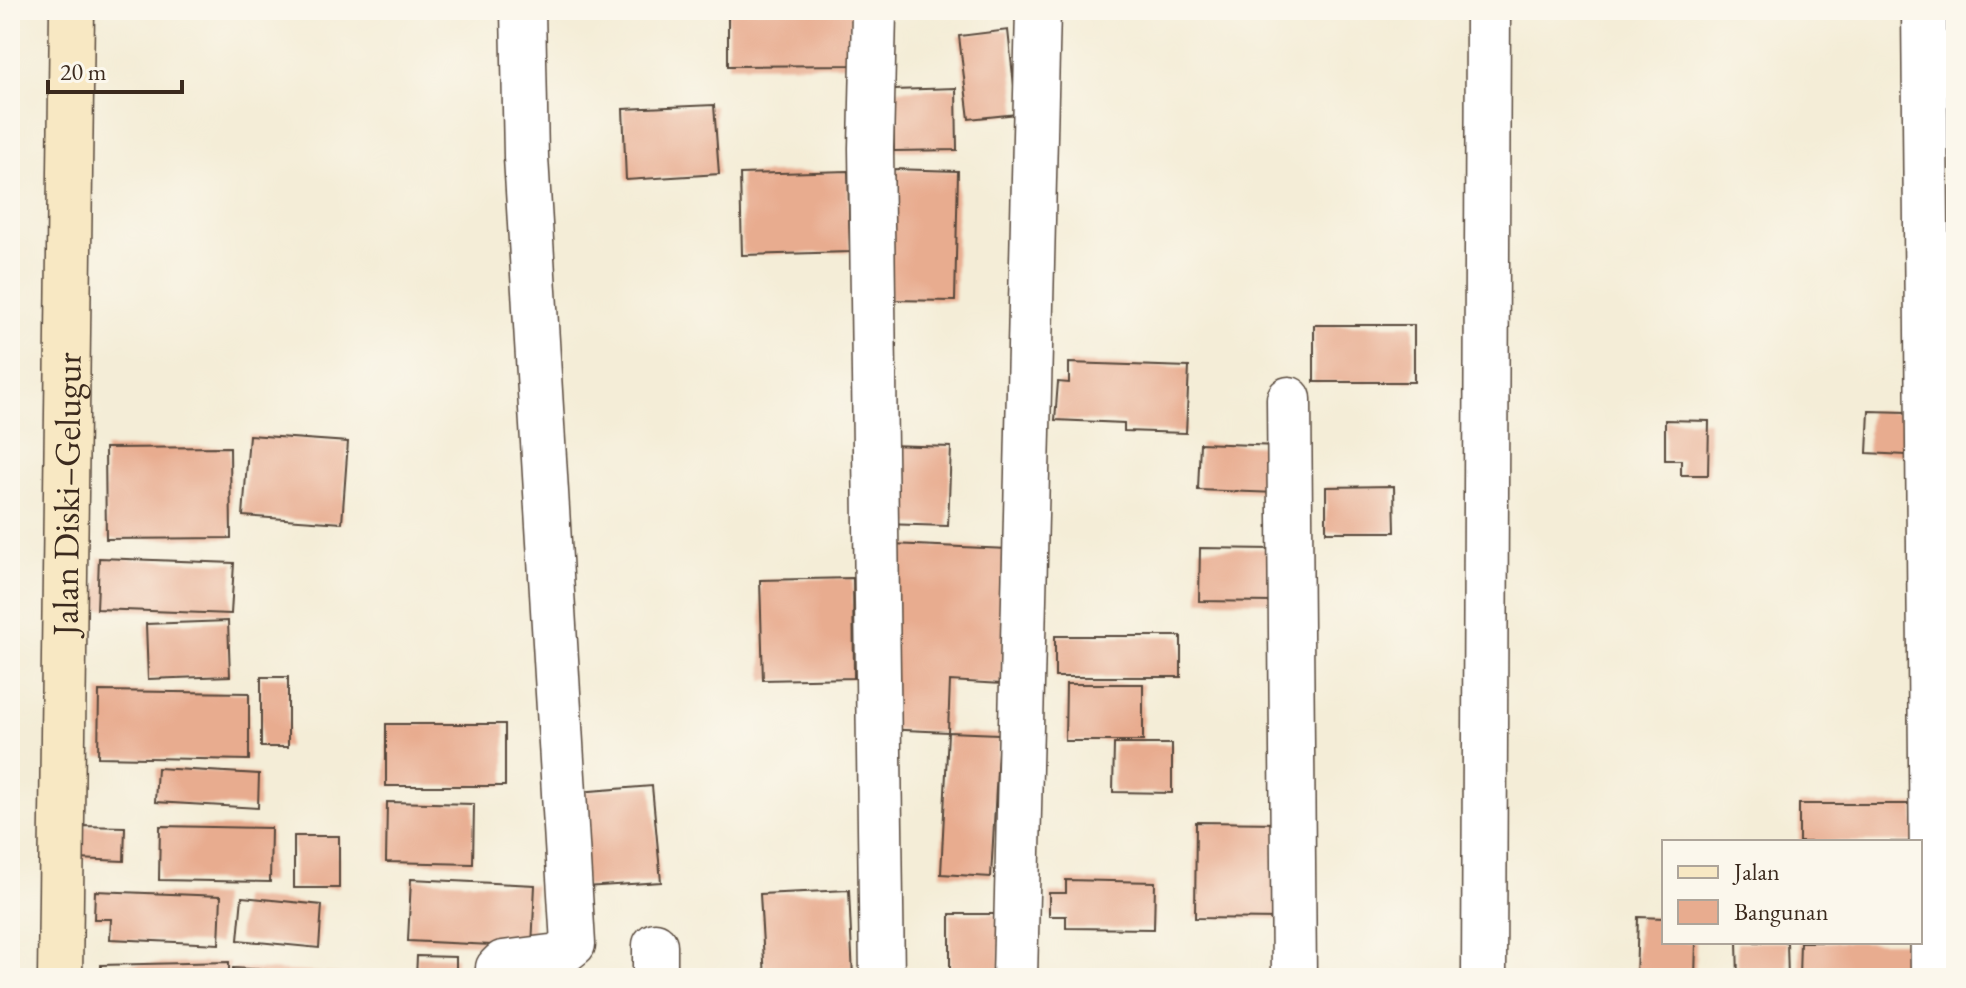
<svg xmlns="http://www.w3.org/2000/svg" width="1966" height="988" viewBox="0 0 1966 988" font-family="'EB Garamond',serif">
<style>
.building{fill:#e8ac8f}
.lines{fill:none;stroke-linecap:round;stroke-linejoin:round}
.minor-casing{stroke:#57473a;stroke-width:47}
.secondary-casing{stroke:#57473a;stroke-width:47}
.minor{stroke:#fff;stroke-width:44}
.secondary{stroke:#f8e8c3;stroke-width:44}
.labels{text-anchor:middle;stroke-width:7;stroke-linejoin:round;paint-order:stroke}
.street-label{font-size:36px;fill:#3b2a1e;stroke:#fbf7ec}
</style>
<rect width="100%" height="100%" fill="#fbf7ec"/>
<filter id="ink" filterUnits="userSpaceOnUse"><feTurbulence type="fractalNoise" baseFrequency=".0125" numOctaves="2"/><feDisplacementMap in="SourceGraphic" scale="16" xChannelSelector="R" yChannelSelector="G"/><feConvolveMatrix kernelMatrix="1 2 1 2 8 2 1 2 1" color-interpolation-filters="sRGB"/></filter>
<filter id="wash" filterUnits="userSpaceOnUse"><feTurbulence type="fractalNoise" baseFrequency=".006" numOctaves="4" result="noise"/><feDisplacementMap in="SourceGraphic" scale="32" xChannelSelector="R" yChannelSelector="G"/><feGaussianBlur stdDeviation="1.8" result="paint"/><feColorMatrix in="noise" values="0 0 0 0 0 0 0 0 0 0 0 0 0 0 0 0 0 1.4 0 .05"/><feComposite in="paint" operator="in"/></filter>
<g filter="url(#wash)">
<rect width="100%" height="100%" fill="#f4edd7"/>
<g id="blocks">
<g class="building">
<polygon points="728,10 854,10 855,65 728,66"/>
<polygon points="1008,30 1017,114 969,119 959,36"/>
<polygon points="956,88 957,150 894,151 893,90"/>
<polygon points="714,105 719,174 626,180 623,109"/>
<polygon points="892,169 958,171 955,301 889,300"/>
<polygon points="848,171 850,252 742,255 740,174"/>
<rect x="1314" y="325" width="100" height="57"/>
<polygon points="1069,363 1189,367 1186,433 1124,431 1124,423 1055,420 1058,382 1069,383"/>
<polygon points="1869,411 1907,412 1906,455 1867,453"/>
<polygon points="1665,420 1709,421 1708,475 1681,475 1681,460 1665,460"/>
<polygon points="249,435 348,442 342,523 243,516"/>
<polygon points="1200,443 1278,446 1277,493 1198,490"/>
<polygon points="887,445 951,447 948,526 884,524"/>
<polygon points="230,447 231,538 106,539 105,448"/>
<polygon points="1394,486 1395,532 1326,532 1326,487"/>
<polygon points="1946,510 1956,510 1956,551 1947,552"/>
<polygon points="891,544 1008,549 1002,684 950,681 948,732 883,729"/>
<polygon points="1200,548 1273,549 1272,602 1199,601"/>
<polygon points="99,558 234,563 231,614 97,609"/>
<polygon points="1946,560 1956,560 1956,627 1945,627"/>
<polygon points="853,578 854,678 763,680 760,580"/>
<polygon points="228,621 230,676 148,679 146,624"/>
<rect x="1055" y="636" width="126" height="41"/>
<rect x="261" y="677" width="27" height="70"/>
<polygon points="1066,684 1143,684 1143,741 1065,741"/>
<polygon points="99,691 249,693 249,760 98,757"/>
<rect x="386" y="724" width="119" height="62"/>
<polygon points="948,732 999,734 991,877 941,874"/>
<polygon points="1114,744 1172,744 1172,793 1113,792"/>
<polygon points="157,768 259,774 258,808 155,802"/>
<polygon points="652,786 661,882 585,887 578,792"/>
<polygon points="387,802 474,804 473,864 386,862"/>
<polygon points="1799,804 1915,804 1914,842 1799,842"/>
<polygon points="1196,822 1286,823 1285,919 1195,918"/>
<polygon points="80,826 125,827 124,861 78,859"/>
<polygon points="160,826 271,828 270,882 159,880"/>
<rect x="294" y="836" width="45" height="52"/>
<polygon points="411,879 535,885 532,947 408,941"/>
<polygon points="1066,880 1155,882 1154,929 1066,928 1066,916 1049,916 1049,893 1066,893"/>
<polygon points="849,890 853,978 765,978 760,894"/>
<polygon points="95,891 221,896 219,944 110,939 111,919 94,919"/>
<polygon points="242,897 322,905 319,948 238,940"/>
<rect x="950" y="914" width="50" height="64"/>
<polygon points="1638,917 1664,918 1664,942 1696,942 1695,978 1636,978"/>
<polygon points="1737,942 1787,942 1788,978 1738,978"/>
<polygon points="1800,942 1919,942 1918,978 1854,975 1854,978 1799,978"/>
<polygon points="417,956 456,957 456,978 416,978"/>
<polygon points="229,962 229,978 101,978 101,965"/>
<polygon points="233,968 342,974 342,978 232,978"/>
<rect x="1184" y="972" width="89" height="6"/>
</g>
</g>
</g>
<g filter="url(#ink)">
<use href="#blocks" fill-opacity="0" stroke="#57473a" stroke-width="2"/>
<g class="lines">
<defs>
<g id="minor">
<polyline points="1924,10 1933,978"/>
<polyline points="874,13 871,148 882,978"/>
<polyline points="1289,399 1294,978"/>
<polyline points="655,945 655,978"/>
<polyline points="498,978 498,968 503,963 558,956 573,944 526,157 523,10"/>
<polyline points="1015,978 1038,10"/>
<polyline points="1484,978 1488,10"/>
</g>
<g id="secondary">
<path id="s1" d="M 60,978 L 72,10"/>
</g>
</defs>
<use href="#minor" class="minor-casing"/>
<use href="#secondary" class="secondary-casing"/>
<use href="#minor" class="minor"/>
<use href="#secondary" class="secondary"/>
</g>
</g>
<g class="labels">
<g class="street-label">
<text dy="13" stroke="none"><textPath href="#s1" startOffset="484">Jalan Diski–Gelugur</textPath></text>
</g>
</g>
<rect width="1966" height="988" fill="none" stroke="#fbf7ec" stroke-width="40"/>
<rect x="1662" y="840" width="260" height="104" fill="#fbf7ec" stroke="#aea59a" stroke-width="2"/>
<rect x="1678" y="866" width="40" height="12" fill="#f8e8c3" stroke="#aea59a" stroke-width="2"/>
<text x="1734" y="880" font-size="24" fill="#3b2a1e">Jalan</text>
<rect x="1678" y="900" width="40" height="24" fill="#e8ac8f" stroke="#aea59a" stroke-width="2"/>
<text x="1734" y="920" font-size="24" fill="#3b2a1e">Bangunan</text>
<path d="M48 80v12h134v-12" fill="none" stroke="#3b2a1e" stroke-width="4"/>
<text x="60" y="80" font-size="24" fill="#3b2a1e" stroke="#fbf7ec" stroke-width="6" paint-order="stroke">20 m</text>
</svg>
